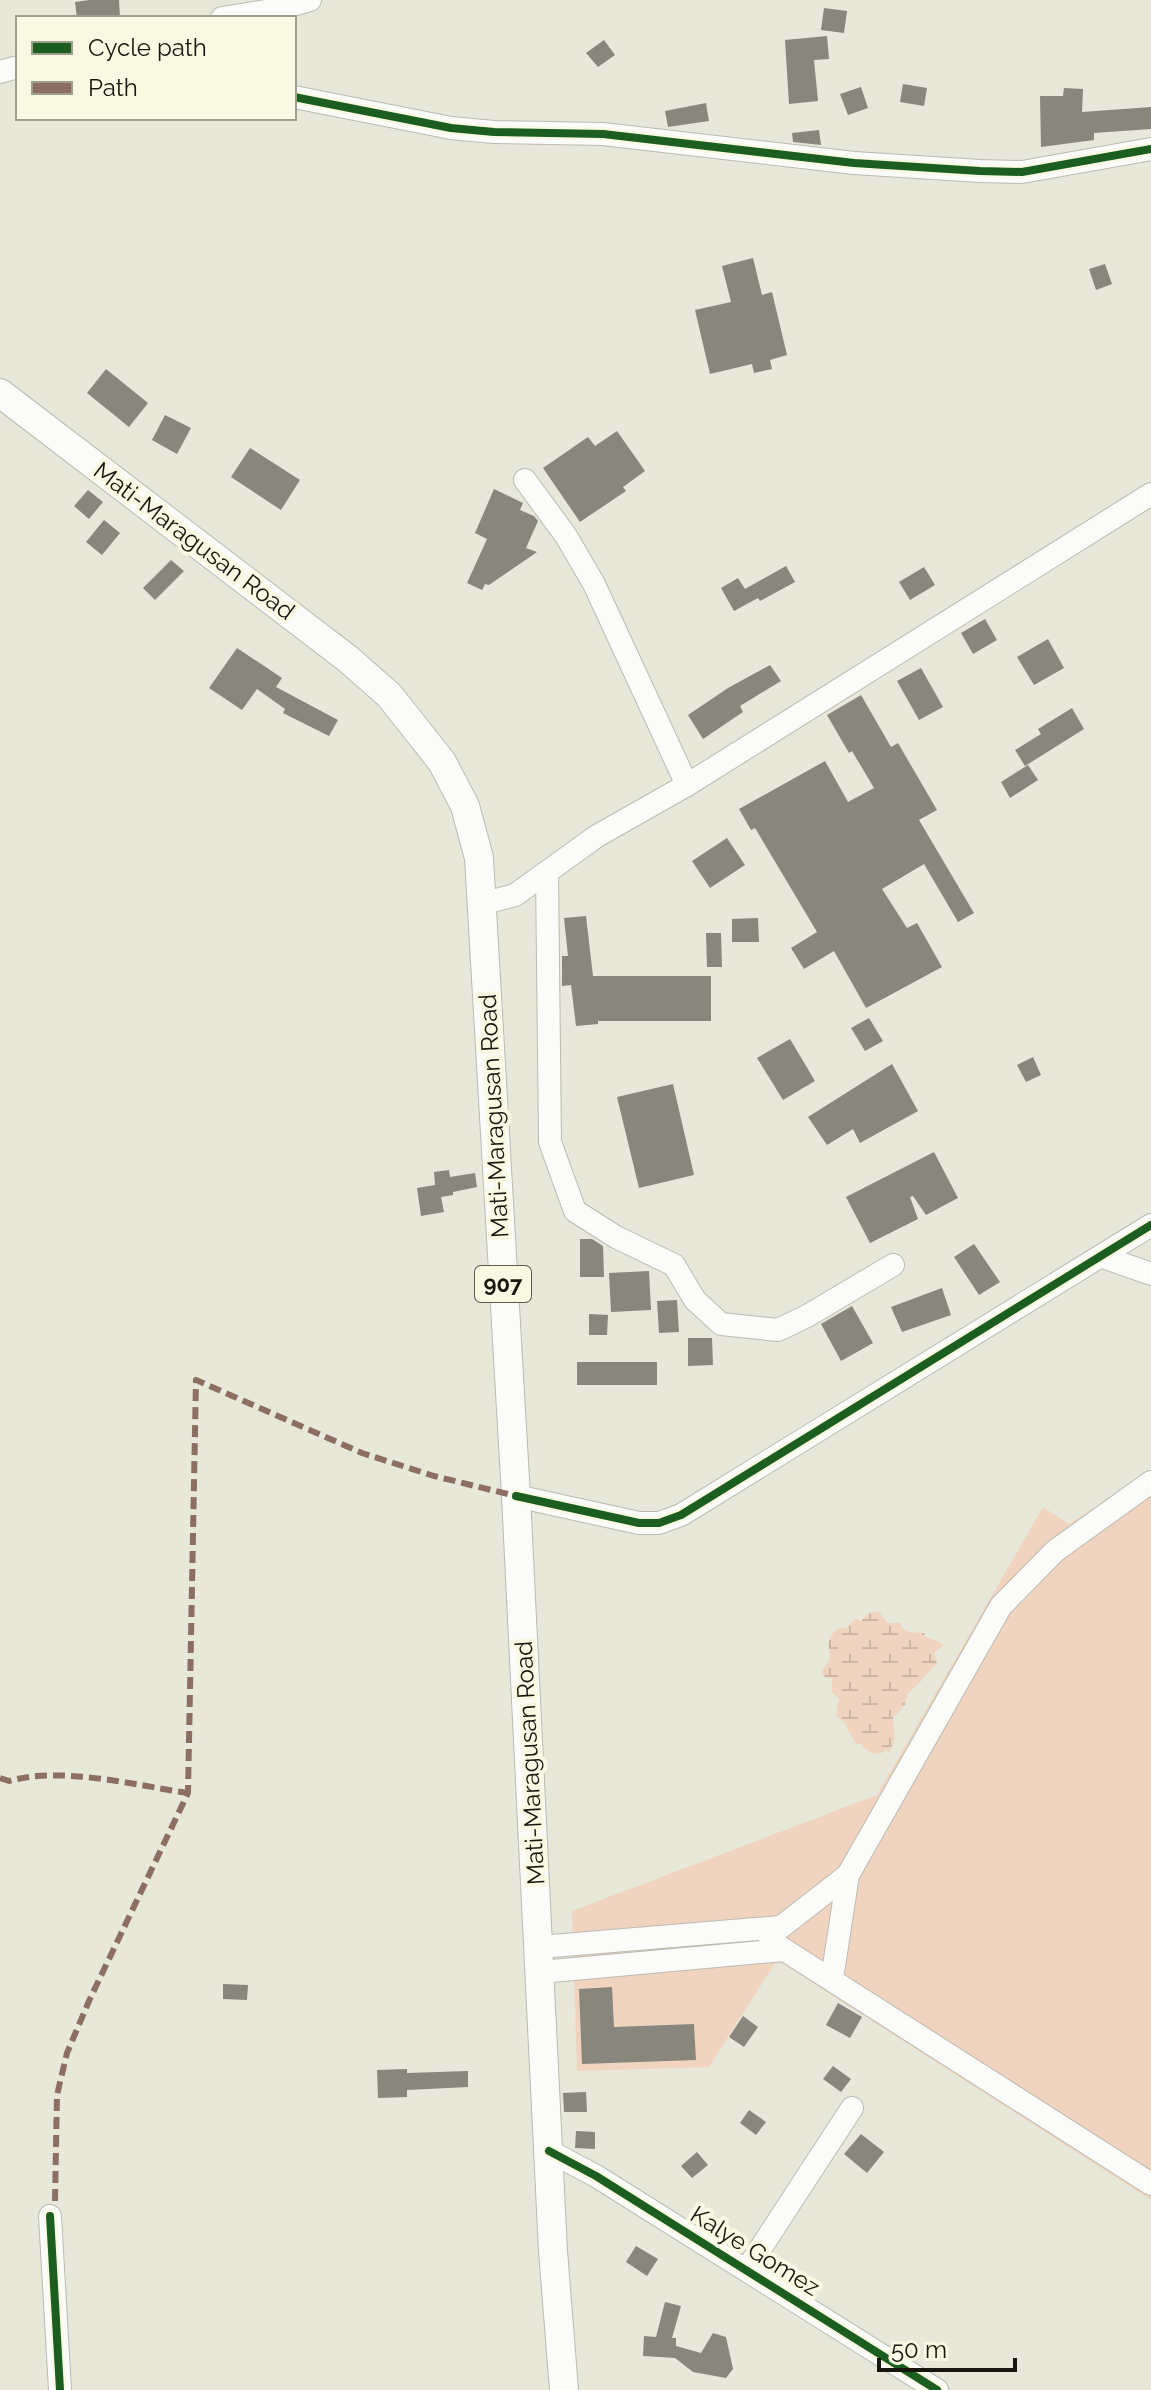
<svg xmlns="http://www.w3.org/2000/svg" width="1151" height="2390" viewBox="0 0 1151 2390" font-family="Raleway,sans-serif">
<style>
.wetland{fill:url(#wetland-marsh)}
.garden{fill:#f0d4c0}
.building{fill:#88867d}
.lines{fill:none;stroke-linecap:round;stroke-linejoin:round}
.minor-casing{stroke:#bbbbb1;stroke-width:24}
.major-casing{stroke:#bbbbb1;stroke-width:30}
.minor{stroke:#fbfbf9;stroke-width:22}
.major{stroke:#fbfbf9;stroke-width:28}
.quiet{stroke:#8d6e63;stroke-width:6;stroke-dasharray:12 6;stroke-linecap:butt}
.cycleway-casing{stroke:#f9f9e3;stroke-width:13}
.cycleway{stroke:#1b5e20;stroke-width:8}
.labels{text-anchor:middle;stroke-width:8;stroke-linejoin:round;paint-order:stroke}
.shield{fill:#f9f9e3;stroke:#5b5b4f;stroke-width:2}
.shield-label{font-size:22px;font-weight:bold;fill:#17170f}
.street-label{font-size:24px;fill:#17170f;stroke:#f9f9e3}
</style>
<defs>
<pattern id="wetland-marsh" width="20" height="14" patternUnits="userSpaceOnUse" patternTransform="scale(2)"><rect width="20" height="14" fill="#f0d4c0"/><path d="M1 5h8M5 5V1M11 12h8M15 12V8" fill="none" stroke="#cdb5a4"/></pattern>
</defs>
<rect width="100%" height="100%" fill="#e7e7da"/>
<path class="wetland" d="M 874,1612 L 879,1612 L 888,1623 L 901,1623 L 901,1627 L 909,1632 L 924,1633 L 926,1637 L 942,1643 L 943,1646 L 934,1653 L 937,1664 C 925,1674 921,1684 908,1693 L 905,1705 L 893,1718 L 895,1740 L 889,1752 L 885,1750 L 880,1754 C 873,1754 865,1751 862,1744 L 855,1743 L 844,1722 L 836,1716 L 839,1699 L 832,1693 L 832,1678 L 825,1677 L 822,1673 C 823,1668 827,1665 829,1661 C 834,1648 820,1645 838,1628 L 846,1628 L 856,1618 L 861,1621 L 868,1614 Z"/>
<polygon class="garden" points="1151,1471 1151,2200 777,1960 709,2067 577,2071 572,1911 877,1795 1043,1507 1069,1524"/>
<g class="building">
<polygon points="89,0 119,0 120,18 77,18 75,2"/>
<polygon points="824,8 847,11 844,33 821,30"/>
<polygon points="827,36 829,59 814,60 818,101 789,104 785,40"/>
<polygon points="604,40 615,55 598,67 586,53"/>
<polygon points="903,84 927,88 924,106 900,102"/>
<polygon points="861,87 868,108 848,115 840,94"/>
<polygon points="1064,88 1083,89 1082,112 1151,107 1151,129 1094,133 1094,140 1041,147 1040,96 1063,96"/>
<polygon points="706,103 709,121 668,127 665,111"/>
<polygon points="819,130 821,145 793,142 792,133"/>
<polygon points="753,258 762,295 772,292 787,355 770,360 772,369 754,373 752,364 710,374 695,310 731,302 722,266"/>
<polygon points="1105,264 1112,284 1096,290 1089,269"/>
<polygon points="106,369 148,403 129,427 87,393"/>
<polygon points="165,415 191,428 177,454 152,440"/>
<polygon points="617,431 645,471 623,487 626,491 580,522 543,468 588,437 595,446"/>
<polygon points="250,448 300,480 281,510 231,477"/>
<polygon points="494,489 523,503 520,510 534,516 538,521 526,548 537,552 489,585 485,584 482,590 467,583 487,539 475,533"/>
<polygon points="88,490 103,502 89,519 74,506"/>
<polygon points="104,520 120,533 102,555 86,542"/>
<polygon points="171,560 184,571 155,600 143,588"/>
<polygon points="786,566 795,582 760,601 758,598 734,611 721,588 738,578 745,589"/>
<polygon points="924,567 935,585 910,600 899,582"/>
<polygon points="985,619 997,640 973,654 961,633"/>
<polygon points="1048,639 1064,668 1034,685 1017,657"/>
<polygon points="237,648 282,678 276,687 338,720 329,736 283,713 285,709 257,689 242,710 209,688"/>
<polygon points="770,665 781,681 740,706 743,712 703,739 688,715 728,688"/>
<polygon points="921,668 943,707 919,720 897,681"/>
<polygon points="861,695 891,747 898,743 937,810 919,820 974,913 958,922 924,864 882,889 907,928 917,923 942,967 866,1008 834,951 804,969 791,948 817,932 755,828 751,830 739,809 825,761 848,802 874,788 852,751 849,753 827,715"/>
<polygon points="1072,708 1084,729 1025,766 1015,750 1041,734 1038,729"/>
<polygon points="1028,765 1038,780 1010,798 1001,782"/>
<polygon points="727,838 745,865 710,888 692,861"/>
<polygon points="586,916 593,976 711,976 711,1021 598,1021 598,1024 576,1026 571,985 562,986 562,956 568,956 564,918"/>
<polygon points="758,918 759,942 732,942 732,919"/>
<polygon points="706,933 721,933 722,967 707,967"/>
<polygon points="869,1018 883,1041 865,1051 851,1028"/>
<polygon points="790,1039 815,1081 783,1100 757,1058"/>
<polygon points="1033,1057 1041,1075 1026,1082 1017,1065"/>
<polygon points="892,1064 918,1111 860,1143 853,1129 827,1145 808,1117"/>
<polygon points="673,1084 694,1175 639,1188 617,1097"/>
<polygon points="934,1152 958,1198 926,1215 913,1196 910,1197 918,1219 870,1243 846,1197"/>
<polygon points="449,1170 450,1177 475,1173 477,1187 453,1192 453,1195 441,1197 444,1212 421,1216 417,1188 435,1185 434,1172"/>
<polygon points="580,1239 592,1239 603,1246 604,1277 580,1277"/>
<polygon points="974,1244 1000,1282 979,1295 954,1257"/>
<polygon points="649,1271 651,1310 611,1312 609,1273"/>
<polygon points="942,1288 951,1315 902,1332 891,1307"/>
<polygon points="677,1300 679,1332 659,1333 657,1301"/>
<polygon points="852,1306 873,1343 841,1361 821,1324"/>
<polygon points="589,1314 608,1315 607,1335 589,1335"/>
<polygon points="688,1338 712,1338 713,1365 688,1366"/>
<rect x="577" y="1362" width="80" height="23"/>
<polygon points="223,1984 248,1985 247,2000 223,1999"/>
<polygon points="612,1987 614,2027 694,2024 696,2060 582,2064 579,1989"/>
<polygon points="838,2003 862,2017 850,2038 826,2025"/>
<polygon points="743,2016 758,2027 744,2047 729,2037"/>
<polygon points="833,2066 851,2079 841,2092 823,2079"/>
<polygon points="407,2069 407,2073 468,2071 468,2087 407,2090 407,2097 378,2098 377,2070"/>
<polygon points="586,2092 587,2112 564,2112 563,2093"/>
<polygon points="749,2110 766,2122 756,2135 740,2123"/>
<polygon points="576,2131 595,2132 595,2149 575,2148"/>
<polygon points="861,2134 884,2152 867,2173 844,2154"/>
<polygon points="697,2152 708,2165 692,2178 681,2166"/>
<polygon points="636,2246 658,2259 647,2276 626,2262"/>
<polygon points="665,2302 681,2306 672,2338 676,2338 676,2346 701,2353 713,2333 726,2337 733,2369 726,2378 693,2372 675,2358 643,2356 644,2336 656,2337"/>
</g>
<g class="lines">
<defs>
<g id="minor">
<polyline points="222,18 279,9 310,0"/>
<polyline points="0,72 18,67"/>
<polyline points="294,97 451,128 494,132 603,134 854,163 980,171 1022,172 1151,149"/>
<polyline points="525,480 566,536 594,584 687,785"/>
<polyline points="547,872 550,1142 575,1211 616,1237 674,1265 695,1300 721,1324 778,1330 807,1316 893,1265"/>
<polyline points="481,904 515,895 597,836 687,785 1151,494"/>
<polyline points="1103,1257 1151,1274"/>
<polyline points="516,1496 639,1523 659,1523 681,1515 1151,1225"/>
<polyline points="848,1875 772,1934 770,1939 772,1942 1151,2184"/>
<polyline points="540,1947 781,1927"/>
<polyline points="541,1972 784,1950"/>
<polyline points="832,1979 848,1875 1001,1606 1055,1551 1151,1482"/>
<polyline points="549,2151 596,2176 937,2390"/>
<polyline points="50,2216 60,2390"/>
<polyline points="747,2269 852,2108"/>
</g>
<polyline id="major" points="0,393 348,659 389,695 442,762 465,806 479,858 516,1496 553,2251 564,2390"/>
</defs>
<use href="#minor" class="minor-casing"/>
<use href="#major" class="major-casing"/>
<use href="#minor" class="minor"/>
<use href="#major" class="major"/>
<g class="quiet">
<path d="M 0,1778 L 9,1781 C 62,1766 133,1785 188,1793"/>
<polyline points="55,2201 57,2095 67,2053 89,2001 188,1793 196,1380 362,1453 434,1476 516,1496"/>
</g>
<defs>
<g id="cycleway">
<polyline points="294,97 451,128 494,132 603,134 854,163 980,171 1022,172 1151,149"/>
<polyline points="516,1496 639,1523 659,1523 681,1515 1151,1225"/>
<polyline points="549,2151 596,2176 937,2390"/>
<polyline points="50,2216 60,2390"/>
</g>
</defs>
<use href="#cycleway" class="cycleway-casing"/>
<use href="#cycleway" class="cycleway"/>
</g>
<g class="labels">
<rect class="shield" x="475" y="1266" width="56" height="36" rx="6"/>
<g class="shield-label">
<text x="503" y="1292">907</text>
</g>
<g class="street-label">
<text transform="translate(194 541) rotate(37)" y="8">Mati-Maragusan Road</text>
<text transform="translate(494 1116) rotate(-93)" y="8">Mati-Maragusan Road</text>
<text transform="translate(530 1763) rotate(-93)" y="8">Mati-Maragusan Road</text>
<text transform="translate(755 2251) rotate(32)" y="8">Kalye Gomez</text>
</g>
</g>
<rect x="16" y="16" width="280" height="104" fill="#f9f9e3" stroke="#9f9f8e" stroke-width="2"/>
<rect x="32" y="42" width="40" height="12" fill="#1b5e20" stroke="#9f9f8e" stroke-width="2"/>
<text x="88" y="56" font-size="24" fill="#17170f">Cycle path</text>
<rect x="32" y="82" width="40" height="12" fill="#8d6e63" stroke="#9f9f8e" stroke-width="2"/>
<text x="88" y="96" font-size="24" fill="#17170f">Path</text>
<path d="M879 2358v12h136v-12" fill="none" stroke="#17170f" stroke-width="4"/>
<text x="891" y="2358" font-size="24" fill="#17170f" stroke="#f9f9e3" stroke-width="6" paint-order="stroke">50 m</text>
</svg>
